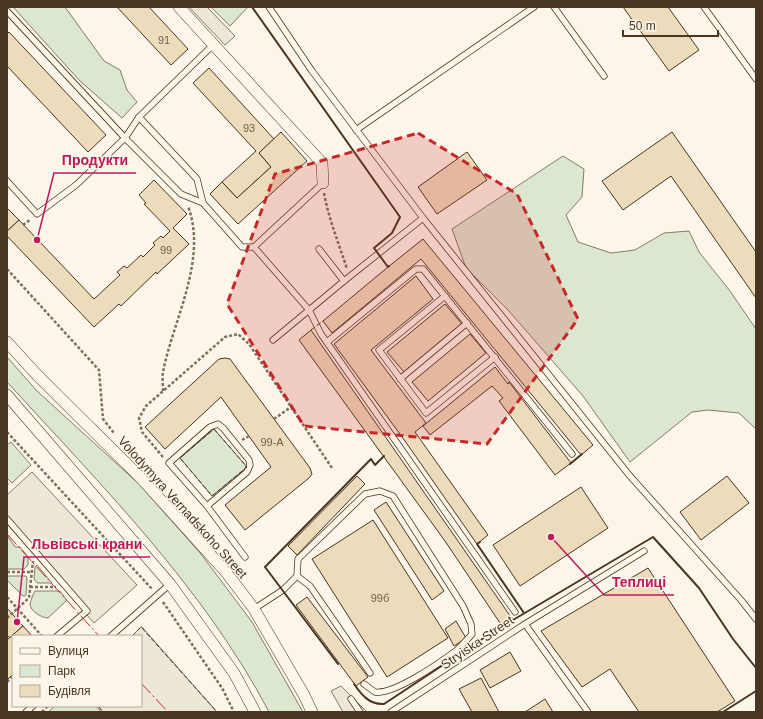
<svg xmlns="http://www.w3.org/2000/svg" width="763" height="719" viewBox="0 0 763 719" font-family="Helvetica,sans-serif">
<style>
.green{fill:#dce7d0;stroke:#887966}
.parking{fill:#ede7d9;stroke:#887966}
.building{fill:#ecdcbc;stroke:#4a3520}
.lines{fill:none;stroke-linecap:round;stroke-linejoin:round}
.lane-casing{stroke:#4a3520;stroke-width:7}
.street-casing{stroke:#4a3520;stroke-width:12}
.path{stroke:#7f6f5c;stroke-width:2.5;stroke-dasharray:3 2;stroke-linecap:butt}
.lane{stroke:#fbf6e9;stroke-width:5.5}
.street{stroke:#fbf6e9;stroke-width:11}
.fence{stroke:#4a3520;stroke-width:1;stroke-dasharray:5 2;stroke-linecap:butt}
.wall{stroke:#4a3520;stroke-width:2}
.power{stroke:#c62828;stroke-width:1;stroke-dasharray:14 3 2 3;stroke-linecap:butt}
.marked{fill:#c62828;fill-opacity:0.2;stroke:#c62828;stroke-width:3;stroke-dasharray:8 5;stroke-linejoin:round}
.labels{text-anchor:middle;stroke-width:3;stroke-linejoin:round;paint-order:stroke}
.number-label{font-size:11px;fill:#725f47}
.street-label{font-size:13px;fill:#4a3520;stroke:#fbf6e9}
.leader{fill:none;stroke:#c2185b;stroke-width:1.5}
.callout-dot{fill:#c2185b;stroke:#fbf6e9;stroke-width:1.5}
.callout-label{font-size:14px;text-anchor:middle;font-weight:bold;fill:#c2185b;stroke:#fbf6e9;stroke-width:3;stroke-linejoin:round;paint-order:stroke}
</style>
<rect width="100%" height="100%" fill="#fbf6e9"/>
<g class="green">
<polygon points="13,7 65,7 104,61 120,70 127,90 137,102 122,118 79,80"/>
<polygon points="211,7 248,7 230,26"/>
<polygon points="563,156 584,169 582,197 566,215 578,242 611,253 635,250 664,233 689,231 699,252 730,291 756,329 756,429 739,413 708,410 692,412 630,462 583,396 508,310 466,268 452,229"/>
<path d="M 7,357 L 37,391 L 139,484 L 201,554 L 252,622 L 303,712 L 269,712 C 204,588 101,485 7,382 Z"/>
<polygon points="214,429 247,467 212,496 180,458"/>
<polygon points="11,442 31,465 12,483 7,478 7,445"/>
<polygon points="7,535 15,547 20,547 28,557 28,565 24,569 7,569"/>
<polygon points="37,565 52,583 37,583 34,579 35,567"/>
<polygon points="7,576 26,576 27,579 26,595 25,596 23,596 7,580"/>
<path d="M 35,591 L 60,591 L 66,599 L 66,601 L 48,618 C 42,618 30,611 30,604 C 31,600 33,594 35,591 Z"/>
<polygon points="55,706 96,706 101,712 48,712"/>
</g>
<g class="parking">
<polygon points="189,7 207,7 235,36 225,45"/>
<polygon points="32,472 137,585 94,623 7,524 7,495"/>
<polygon points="141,627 142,627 217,712 103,712 98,706 141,706 141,636 132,636"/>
<polygon points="341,686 367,712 343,712 331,691"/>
</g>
<g class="building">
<polygon points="117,7 149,7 188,49 171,65"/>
<polygon points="623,7 668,7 699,50 669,71"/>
<polygon points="9,32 106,135 88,152 7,66 7,34"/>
<polygon points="209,68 274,139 259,153 271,167 237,198 222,182 256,151 193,83"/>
<polygon points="281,132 307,161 238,224 210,194 222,182 237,198 271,167 259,153"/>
<polygon points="672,132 756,252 756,298 671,176 623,210 602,181"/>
<polygon points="467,152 487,180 437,214 418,187"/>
<polygon points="154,180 187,214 173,228 189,244 157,274 156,272 121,306 119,304 94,327 7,236 7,231 19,220 94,299 120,275 117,272 124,266 127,268 141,255 143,257 155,245 153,243 161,236 163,238 170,231 144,204 146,203 139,195"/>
<polygon points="7,208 19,220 7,231"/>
<polygon points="423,239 593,445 581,455 421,259 332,333 323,321 388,267"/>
<polygon points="416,276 433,299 371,350 426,423 415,432 488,535 477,544 405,441 334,344"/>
<polygon points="445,304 462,324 404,372 387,352"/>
<polygon points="311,330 513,620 502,626 445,541 299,340"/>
<polygon points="470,334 486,353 428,401 412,382"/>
<polygon points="225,358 230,359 310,468 312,474 309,478 245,530 225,505 271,467 221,397 165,449 145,427 219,359"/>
<polygon points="495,367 508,384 509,382 571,463 555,475 499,401 503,398 492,386 430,435 423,426"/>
<polygon points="357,476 365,484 297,555 288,546"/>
<polygon points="727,476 749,503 701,540 680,512"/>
<polygon points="581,487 608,528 520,586 493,545"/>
<polygon points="386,502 444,591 432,600 374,510"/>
<polygon points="373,520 448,638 387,677 312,559"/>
<polygon points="648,568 735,701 717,712 639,712 610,669 582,687 541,631"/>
<polygon points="307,597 368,677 356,686 296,605"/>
<polygon points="7,608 23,626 10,638 7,635"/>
<polygon points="456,621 466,638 454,646 445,629"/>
<polygon points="23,626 32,636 13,636 13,674 7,680 7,640"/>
<polygon points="510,652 521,671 490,688 480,670"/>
<polygon points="481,678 499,712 472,712 459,689"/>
<polygon points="545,699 553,712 525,712"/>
</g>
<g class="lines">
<defs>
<g id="lane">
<polyline points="269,7 312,71 423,218"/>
<polyline points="554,7 604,76"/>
<polyline points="704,7 756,79"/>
<polyline points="7,11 125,138 181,194 203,203"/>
<polyline points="139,117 197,179 203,203 242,247 254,247 323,183"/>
<polyline points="356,130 534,7"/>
<polyline points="7,181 37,214 76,185 125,138 139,117 213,45"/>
<polyline points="254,247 309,310 321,334 515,612"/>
<polyline points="319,249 344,281"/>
<polyline points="445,296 379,350 426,413 495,357"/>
<polyline points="273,340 344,281 423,218 630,476 741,600 756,619"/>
<polyline points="327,342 416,269 423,269 572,454"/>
<polyline points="400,379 467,323"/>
<polyline points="207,506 247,472 250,465 249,460 223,428 218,424 210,427 169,463 207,506 245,557"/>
<polyline points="7,519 87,611 57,636"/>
<path d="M 297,576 L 298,559 L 365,494 L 380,491 L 393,496 L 463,606 L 471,624 L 472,634 C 467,640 462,645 457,650 C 441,662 394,695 375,692 L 364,684"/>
<polyline points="254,609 283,590 297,576 310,586 370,673"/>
<polyline points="525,624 644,551"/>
<polyline points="111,636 170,584"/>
<polyline points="351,699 360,712"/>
<polyline points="26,712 33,706"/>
<polyline points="391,712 525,624 588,712"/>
</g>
<g id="street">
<polyline points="179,7 322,163 323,183"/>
<polyline points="7,342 37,375 140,477 226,572 254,609 304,695 312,712"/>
<polyline points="7,395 170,584 234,673 255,712"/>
</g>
</defs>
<use href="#lane" class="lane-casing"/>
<use href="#street" class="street-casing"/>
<g class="path">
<path d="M 324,193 C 329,220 339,244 347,269"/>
<polyline points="23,225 31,219"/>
<polyline points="7,269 99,370 103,419 114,433"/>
<path d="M 163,391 C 163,385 162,378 163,372 C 173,320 208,260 188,206"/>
<polyline points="274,419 291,407"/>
<polyline points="7,432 152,589"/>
<polyline points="242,440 249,436"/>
<polyline points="163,457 142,432 139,418 146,406 225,337 238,334 249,344 332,468"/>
<polyline points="7,484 8,483"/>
<polyline points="7,572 32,572"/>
<polyline points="30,587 56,587"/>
<polyline points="7,597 42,636"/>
<polyline points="163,602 222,688 234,712"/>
<polyline points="7,618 29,598 33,561"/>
<polyline points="7,682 13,676"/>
<polyline points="42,712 48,706"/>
</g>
<use href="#lane" class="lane"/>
<use href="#street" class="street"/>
<g class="fence">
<polyline points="311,330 323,321"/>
<polygon points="214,429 247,467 212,496 180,458"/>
<polyline points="132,636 141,627 217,712"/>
<polyline points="98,706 103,712"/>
</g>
<g class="wall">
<polyline points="252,7 400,217 392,233 374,248 388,267 389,266"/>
<polyline points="570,464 582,454"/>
<polyline points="480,542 477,544 524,613"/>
<polyline points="513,620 653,537 699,588 733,639 756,668"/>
<polyline points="338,664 265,567 371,459 375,465 384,456"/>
<path d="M 354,684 C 361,694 369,705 384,704 L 502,626"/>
<polyline points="723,712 756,691"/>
</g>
<g class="power">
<polyline points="7,534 99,636"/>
<polyline points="141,683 168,712"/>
</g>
</g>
<path class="marked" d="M 418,133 L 517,194 L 578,319 L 487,444 L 304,426 L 227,304 L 275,174 Z"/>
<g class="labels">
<g class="number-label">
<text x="164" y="44">91</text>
<text x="249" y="132">93</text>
<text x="166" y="254">99</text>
<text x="272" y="446">99-А</text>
<text x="380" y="602">99б</text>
</g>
<g class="street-label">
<text transform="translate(183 507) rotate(48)" y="5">Volodymyra Vernadskoho Street</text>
<text transform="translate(477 642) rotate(-34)" y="5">Stryiska Street</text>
</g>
</g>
<path class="leader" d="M37 240L54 173H136M17 622L24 557H150M551 537L604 595H674"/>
<g class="callout-dot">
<circle cx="37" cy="240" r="4"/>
<circle cx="17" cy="622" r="4"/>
<circle cx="551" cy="537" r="4"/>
</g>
<g class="callout-label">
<text x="95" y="165">Продукти</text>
<text x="87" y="549">Львівські крани</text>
<text x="639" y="587">Теплиці</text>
</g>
<rect width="763" height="719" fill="none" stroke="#4a3520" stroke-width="16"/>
<rect x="12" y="635" width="130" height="72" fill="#fbf6e9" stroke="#b4a999"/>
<rect x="20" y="648" width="20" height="6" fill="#fbf6e9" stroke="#b4a999"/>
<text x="48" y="655" font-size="12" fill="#4a3520">Вулиця</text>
<rect x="20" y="665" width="20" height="12" fill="#dce7d0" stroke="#b4a999"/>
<text x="48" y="675" font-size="12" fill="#4a3520">Парк</text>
<rect x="20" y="685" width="20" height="12" fill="#ecdcbc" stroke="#b4a999"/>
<text x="48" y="695" font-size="12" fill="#4a3520">Будівля</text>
<path d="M623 30v6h95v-6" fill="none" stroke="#4a3520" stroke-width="2"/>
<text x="629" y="30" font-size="12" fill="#4a3520" stroke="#fbf6e9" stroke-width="3" paint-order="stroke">50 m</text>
</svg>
